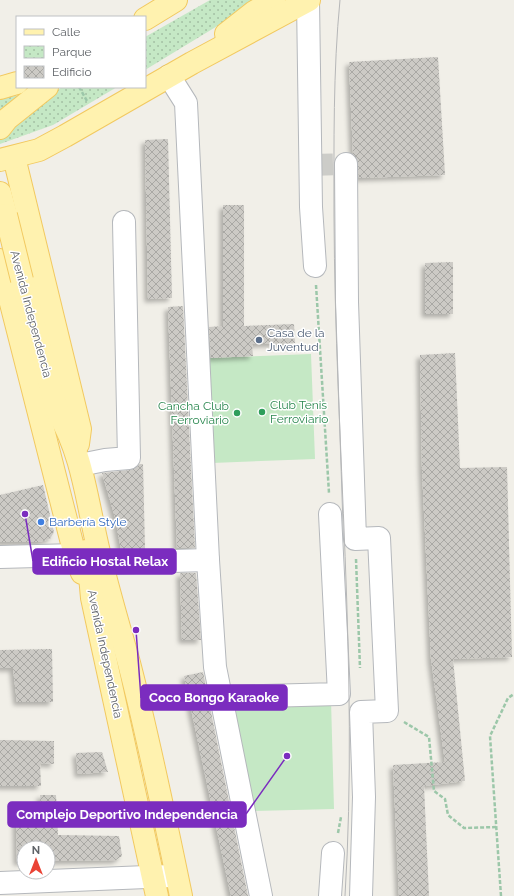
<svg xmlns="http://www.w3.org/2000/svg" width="514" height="896" viewBox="0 0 514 896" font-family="Raleway,sans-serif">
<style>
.park{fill:url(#park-dots)}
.garden{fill:#c5e8c5}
.building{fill:url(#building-cross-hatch);filter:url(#shadow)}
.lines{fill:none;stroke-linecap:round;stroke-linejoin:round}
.minor-tunnel{stroke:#ccccc8;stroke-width:22;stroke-dasharray:22 11;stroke-linecap:butt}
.minor-casing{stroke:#b5b8bc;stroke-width:24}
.major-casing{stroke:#f2c960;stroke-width:24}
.path{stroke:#9cc7a9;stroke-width:2.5;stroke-dasharray:4 2;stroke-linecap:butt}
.minor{stroke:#fff;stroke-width:22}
.major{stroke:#fff2af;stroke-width:22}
.tram{stroke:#b6b7b8;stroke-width:1}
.major-bridge-casing{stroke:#f2c960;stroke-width:24;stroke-linecap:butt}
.major-bridge{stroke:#fff2af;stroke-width:22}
.service-dot{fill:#5c6f8a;stroke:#fff;stroke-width:1.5}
.leisure-dot{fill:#2e9e5b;stroke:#fff;stroke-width:1.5}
.shop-dot{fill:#3f7fe0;stroke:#fff;stroke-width:1.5}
.labels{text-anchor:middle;stroke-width:3;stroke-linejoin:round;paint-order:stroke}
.street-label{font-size:12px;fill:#5f6368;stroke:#fff}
.service-label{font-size:12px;fill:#4e5e75;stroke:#fff;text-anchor:start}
.leisure-label{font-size:12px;fill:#27864d;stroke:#fff;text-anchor:start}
.shop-label{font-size:12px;fill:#366cbe;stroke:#fff;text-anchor:start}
.leader{fill:none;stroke:#7b2cbf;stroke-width:1.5}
.callout-dot{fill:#7b2cbf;stroke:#fff;stroke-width:1.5}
.callout{fill:#7b2cbf;stroke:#7b2cbf;stroke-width:1.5}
.callout-label{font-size:13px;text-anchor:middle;font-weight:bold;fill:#fff}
</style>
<defs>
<pattern id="park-dots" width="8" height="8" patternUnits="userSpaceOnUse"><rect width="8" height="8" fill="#c5e8c5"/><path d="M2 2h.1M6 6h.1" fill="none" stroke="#a3c0a4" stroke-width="1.8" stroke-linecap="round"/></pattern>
<pattern id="building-cross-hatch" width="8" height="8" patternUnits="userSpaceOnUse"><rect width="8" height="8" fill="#cccac5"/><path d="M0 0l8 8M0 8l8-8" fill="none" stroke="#a9a8a4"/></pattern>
<filter id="shadow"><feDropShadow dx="-3.5" dy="3.5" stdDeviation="2" flood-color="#0004"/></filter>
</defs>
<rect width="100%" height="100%" fill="#f1efe8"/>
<g class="park">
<polygon points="210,0 260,0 145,70 145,37"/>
<polygon points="62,87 117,87 53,125 0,144 0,136 10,124"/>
<polygon points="30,93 0,120 0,99"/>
</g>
<g class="garden">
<polygon points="311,354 315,459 212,463 208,358"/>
<polygon points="331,700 334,809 252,811 231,702"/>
</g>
<g class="building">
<polygon points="438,57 445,175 359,178 358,164 353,154 349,62"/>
<polygon points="168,139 172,298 148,299 145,140"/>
<polygon points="223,205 244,205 244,326 294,324 295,343 252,344 253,356 211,358 209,327 223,326"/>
<polygon points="453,262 453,314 425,314 425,263"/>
<polygon points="183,306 195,548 177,548 168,307"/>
<polygon points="455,353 460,468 507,467 512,657 453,659 465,781 424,786 429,896 399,896 393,765 445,762 431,659 422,469 420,355"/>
<polygon points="140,464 143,464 145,549 121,550 115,517 102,473 130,470"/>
<polygon points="43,485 54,532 50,539 39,542 0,542 0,495"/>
<polygon points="180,573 196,573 201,640 182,640"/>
<polygon points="52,649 53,702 17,702 13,668 0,668 0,650"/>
<polygon points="203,672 248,896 231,896 184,676"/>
<polygon points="0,740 54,741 54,764 40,763 41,786 0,786"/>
<polygon points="102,752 108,772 78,774 76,753"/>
<polygon points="40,795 56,795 58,835 119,836 122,856 116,860 48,861 48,848 24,848 24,862 17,862 16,818 41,817"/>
</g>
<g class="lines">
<polyline class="minor-tunnel" points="311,165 346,164"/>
<defs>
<g id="minor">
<polyline points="308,0 311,207 315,266"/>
<polyline points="169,76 186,103 208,560 215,667 261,896"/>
<polyline points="346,164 347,302 355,539 379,538 387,711 361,712 364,797 361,896"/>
<polyline points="80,465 105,460 129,458 124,222"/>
<polyline points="0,557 75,555"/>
<polyline points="101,563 208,560"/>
<polyline points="221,697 339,694 330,514"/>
<polyline points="0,883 171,876"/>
<polyline points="330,896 333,853"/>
</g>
<g id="major">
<polyline points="145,19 176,0"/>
<polyline points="226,34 254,12 274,0"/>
<polyline points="0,88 17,83"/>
<polyline points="0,128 7,119 47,87"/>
<polyline points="14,157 80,429 78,444"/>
<polyline points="0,160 39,150 65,136 192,63 309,0"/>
<polyline points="0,193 6,215"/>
<polyline points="0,260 75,555 82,573"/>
<path d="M 22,280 L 57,411 C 85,457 88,513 102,564 C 110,597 120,630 129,663 C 149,740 165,818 181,896"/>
<polyline points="86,551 89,565 92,598 157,896"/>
</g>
</defs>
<use href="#minor" class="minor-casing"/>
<use href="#major" class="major-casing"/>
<g class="path">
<polyline points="79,87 87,101"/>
<polyline points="316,285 329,493"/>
<polyline points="356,559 360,668"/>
<polyline points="404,722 429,737 434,791 445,799 448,815 464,828 497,827"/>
<polyline points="338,833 341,817"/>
<polyline points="501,896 490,736 508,698 514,694"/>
</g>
<use href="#minor" class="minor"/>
<use href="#major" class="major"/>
<path class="tram" d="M 340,0 C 333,71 334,144 334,216 C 335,443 359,670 345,896"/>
<defs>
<polyline id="major-bridge" points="6,215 22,280"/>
</defs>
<use href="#major-bridge" class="major-bridge-casing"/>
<use href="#major-bridge" class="major-bridge"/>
</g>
<circle class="service-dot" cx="259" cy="340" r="4"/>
<g class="leisure-dot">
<circle cx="262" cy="412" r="4"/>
<circle cx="237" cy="413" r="4"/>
</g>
<circle class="shop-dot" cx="41" cy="522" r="4"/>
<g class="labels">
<g class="street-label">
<text transform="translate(31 314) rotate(75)" y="4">Avenida Independencia</text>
<text transform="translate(105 654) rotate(78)" y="4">Avenida Independencia</text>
</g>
<g class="service-label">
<text x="267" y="337">Casa de la<tspan x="267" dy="14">Juventud</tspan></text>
</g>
<g class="leisure-label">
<text x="270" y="409">Club Tenis<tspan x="270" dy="14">Ferroviario</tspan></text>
<text x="229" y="410" text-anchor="end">Cancha Club<tspan x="229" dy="14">Ferroviario</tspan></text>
</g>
<g class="shop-label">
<text x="49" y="526">Barbería Style</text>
</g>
</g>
<path class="leader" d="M25 514L33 561M136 630L141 698M287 756L246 814"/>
<g class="callout-dot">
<circle cx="25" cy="514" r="4"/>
<circle cx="136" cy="630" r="4"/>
<circle cx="287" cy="756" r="4"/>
</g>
<g class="callout">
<rect x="33" y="549" width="143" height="25" rx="4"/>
<rect x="141" y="685" width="146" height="25" rx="4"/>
<rect x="8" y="802" width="238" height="25" rx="4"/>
</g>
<g class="callout-label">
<text x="105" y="566">Edificio Hostal Relax</text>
<text x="214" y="702">Coco Bongo Karaoke</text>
<text x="127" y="819">Complejo Deportivo Independencia</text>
</g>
<rect x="16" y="16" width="130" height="72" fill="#ffffff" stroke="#bfc1c3"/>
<rect x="24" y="29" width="20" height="6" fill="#fff2af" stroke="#bfc1c3"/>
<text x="52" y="36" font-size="12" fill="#5f6368">Calle</text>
<rect x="24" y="46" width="20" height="12" fill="url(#park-dots)" stroke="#bfc1c3"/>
<text x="52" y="56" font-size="12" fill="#5f6368">Parque</text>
<rect x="24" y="66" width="20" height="12" fill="url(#building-cross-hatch)" stroke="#bfc1c3"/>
<text x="52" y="76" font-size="12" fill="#5f6368">Edificio</text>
<g transform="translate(36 860)"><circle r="19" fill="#ffffff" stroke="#bfc1c3"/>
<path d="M0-3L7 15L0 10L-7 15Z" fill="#ea4335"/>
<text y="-6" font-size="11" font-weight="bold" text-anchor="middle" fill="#5f6368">N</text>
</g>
</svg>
